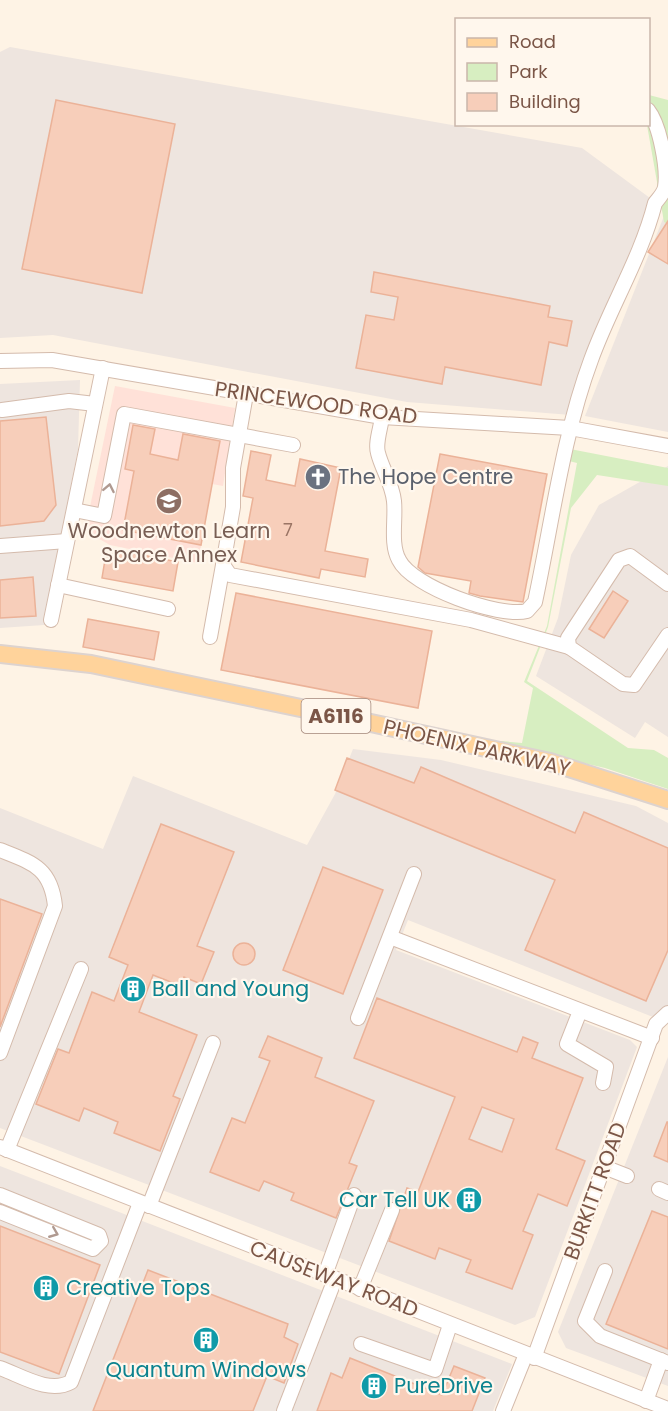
<svg xmlns="http://www.w3.org/2000/svg" width="668" height="1411" viewBox="0 0 668 1411" font-family="Poppins,sans-serif">
<style>
.commercial{fill:#ffe1d8}
.industrial{fill:#eee5df}
.green{fill:#d7eec1}
.building{fill:#f7ceba;stroke:#ebb298;stroke-width:1.5;fill-rule:evenodd}
.lines{fill:none;stroke-linecap:round;stroke-linejoin:round}
.minor-casing{stroke:#d4bbac;stroke-width:16}
.major-casing{stroke:#ddd3cf;stroke-width:20}
.minor{stroke:#fff;stroke-width:14}
.major{stroke:#ffd39b;stroke-width:16}
.oneway{stroke:#b09a91}
.labels{text-anchor:middle;stroke-width:4.5;stroke-linejoin:round;paint-order:stroke}
.number-label{font-size:18px;fill:#9a7464}
.shield{fill:#fff7ed;stroke:#a38679;stroke-width:1.5}
.shield-label{font-size:20px;font-weight:bold;fill:#7b5647}
.street-label{font-size:21px;fill:#7b5647;stroke:#fff7ed}
.worship-label{font-size:21px;fill:#5b616d;stroke:#fff7ed;text-anchor:start}
.education-label{font-size:21px;fill:#785e54;stroke:#fff7ed}
.culture-label{font-size:21px;fill:#0d838f;stroke:#fff7ed;text-anchor:start}
</style>
<rect width="100%" height="100%" fill="#fef3e5"/>
<polygon class="commercial" points="115,386 235,408 223,486 212,484 198,563 110,545 85,531"/>
<g class="industrial">
<polygon points="10,47 582,148 650,198 615,300 571,415 407,402 53,335 0,338 0,52"/>
<polygon points="664,216 668,218 668,432 585,416"/>
<polygon points="80,380 78,449 44,625 0,628 0,384"/>
<polygon points="668,466 668,737 645,722 635,738 536,676 558,618 571,555 599,505"/>
<polygon points="353,749 441,760 636,806 668,823 668,1023 408,920 396,950 630,1040 637,1047 535,1317 515,1325 0,1128 0,808 103,849 133,776 307,845 335,794"/>
<polygon points="668,1057 668,1386 566,1348 558,1332"/>
<polygon points="0,1166 512,1364 493,1411 0,1411"/>
</g>
<g class="green">
<polygon points="649,95 668,100 668,224 664,222 647,125"/>
<polygon points="570,449 668,468 668,486 597,475 571,508 548,627 527,681 628,748 654,750 668,758 668,789 605,768 501,744 501,741 522,743 533,688 524,682 547,626 577,463 565,460"/>
</g>
<g class="building">
<polygon points="56,100 175,124 142,293 22,269"/>
<polygon points="668,221 668,264 648,252"/>
<polygon points="374,272 550,306 548,317 572,321 567,346 549,342 541,385 445,367 442,384 356,368 366,315 394,320 398,297 371,292"/>
<polygon points="46,417 56,505 44,521 0,526 0,421"/>
<polygon points="133,425 155,429 150,454 178,460 183,434 220,441 201,545 123,530 134,471 125,469"/>
<polygon points="251,451 271,455 266,480 295,486 300,459 341,468 325,551 368,559 365,577 321,569 319,578 241,562 253,498 243,496"/>
<polygon points="440,454 547,474 523,602 480,596 469,593 471,581 425,573 418,567"/>
<polygon points="107,548 178,562 173,591 102,578"/>
<polygon points="33,577 36,616 0,618 0,580"/>
<polygon points="613,591 628,601 604,638 589,629"/>
<polygon points="236,593 432,631 418,708 221,670"/>
<polygon points="88,619 159,632 154,660 83,647"/>
<polygon points="347,758 414,783 421,767 575,833 584,812 668,848 668,950 646,1001 525,950 555,880 335,790"/>
<polygon points="161,824 234,852 197,946 214,952 201,984 184,977 181,986 153,975 139,1012 197,1035 173,1096 180,1099 160,1151 114,1133 118,1122 84,1108 79,1121 36,1104 58,1049 69,1053 92,992 114,1001 128,965 109,957"/>
<polygon points="323,867 383,890 343,994 283,970"/>
<polygon points="0,899 42,914 0,1027"/>
<circle cx="244" cy="954" r="11"/>
<path d="M 377,998 L 517,1052 L 523,1037 L 538,1043 L 532,1058 L 583,1078 L 556,1149 L 585,1161 L 567,1206 L 538,1194 L 523,1231 L 533,1235 L 512,1289 L 466,1272 L 471,1260 L 439,1248 L 435,1259 L 389,1241 L 407,1188 L 418,1192 L 455,1097 L 354,1058 ZM 482,1107 L 514,1119 L 502,1152 L 469,1139 Z"/>
<polygon points="268,1036 322,1058 315,1077 374,1101 349,1163 357,1166 336,1218 291,1200 294,1193 264,1181 259,1191 210,1172 232,1118 245,1123 270,1061 259,1057"/>
<polygon points="667,1122 668,1122 668,1162 654,1156"/>
<polygon points="652,1211 668,1217 668,1349 606,1324"/>
<polygon points="0,1226 100,1265 59,1374 0,1352"/>
<polygon points="148,1270 288,1324 284,1337 298,1344 284,1383 267,1376 253,1411 93,1411"/>
<polygon points="350,1358 442,1395 454,1366 485,1378 472,1411 317,1411 331,1373 342,1378"/>
</g>
<g class="lines">
<defs>
<g id="minor">
<polyline points="0,361 52,360 382,417 570,428 668,446"/>
<polyline points="246,394 233,468 233,507 223,565 230,575 471,620 569,647"/>
<polyline points="2,410 69,401 95,404"/>
<path d="M 382,417 C 381,427 375,443 378,453 C 382,469 392,483 394,501 C 396,519 390,544 399,560 C 412,587 499,618 527,611 L 535,602 C 552,523 563,435 591,360 C 610,307 641,258 655,203 C 659,198 664,193 665,187 C 668,169 660,125 648,110"/>
<polyline points="74,510 104,516 124,414 293,445"/>
<polyline points="0,546 67,541"/>
<polyline points="668,584 630,556 619,560 568,638 569,647 623,684 634,685 668,635"/>
<polyline points="58,585 168,609"/>
<polyline points="51,620 103,368"/>
<polyline points="210,637 223,565"/>
<path d="M 0,850 C 33,863 51,868 55,906 L 0,1053"/>
<polyline points="390,937 652,1038"/>
<polyline points="580,1011 567,1044 606,1067 603,1083"/>
<polyline points="358,1018 414,874"/>
<polyline points="0,1147 668,1409"/>
<polyline points="7,1150 81,969"/>
<polyline points="604,1167 627,1176"/>
<polyline points="659,1189 668,1193"/>
<polyline points="0,1195 99,1235 101,1241 93,1249 0,1212"/>
<polyline points="149,1206 213,1043"/>
<polyline points="605,1271 585,1321 600,1336 668,1363"/>
<polyline points="325,1275 354,1195"/>
<polyline points="360,1289 392,1210"/>
<polyline points="361,1344 435,1370 450,1325"/>
<polyline points="534,1358 656,1024 668,1013"/>
<path d="M 0,1368 C 22,1376 49,1394 71,1382 L 140,1203"/>
<polyline points="646,1401 661,1360"/>
<polyline points="284,1411 335,1279"/>
<polyline points="503,1411 526,1354"/>
</g>
<polyline id="major" points="0,654 91,664 334,715 550,762 668,800"/>
</defs>
<use href="#minor" class="minor-casing"/>
<use href="#major" class="major-casing"/>
<use href="#minor" class="minor"/>
<use href="#major" class="major"/>
</g>
<defs><path id="oneway-chevron" d="M-2-3.5L2.5 0L-2 3.5" fill="none" stroke-width="1.6" stroke-linecap="round" stroke-linejoin="round" transform="scale(1.5)"/></defs>
<g class="oneway">
<use href="#oneway-chevron" transform="translate(109 488) rotate(-79)"/>
<use href="#oneway-chevron" transform="translate(54 1233) rotate(22)"/>
</g>
<defs>
<symbol id="church-disc" viewBox="-11 -11 22 22"><circle r="9.5" fill="#6b7280" stroke="#fff7ed"/><path d="M-1.2-6h2.4v3.5h3.3v2.4h-3.3V6h-2.4V-.1h-3.3v-2.4h3.3Z" fill="#fff"/></symbol>
<symbol id="school-disc" viewBox="-11 -11 22 22"><circle r="9.5" fill="#8d6e63" stroke="#fff7ed"/><path d="M0-5L7-2L0 1L-7-2ZM-4 1L0 2.5L4 1V4Q0 6-4 4Z" fill="#fff"/></symbol>
<symbol id="building-disc" viewBox="-11 -11 22 22"><circle r="9.5" fill="#0f9aa8" stroke="#fff7ed"/><path d="M-4-6H4V6H1V3H-1V6H-4ZM-2.5-4.3h1.7v1.8h-1.7ZM.8-4.3h1.7v1.8H.8ZM-2.5-1h1.7V.8h-1.7ZM.8-1h1.7V.8H.8Z" fill="#fff"/></symbol>
</defs>
<g fill-rule="evenodd">
<use href="#church-disc" x="303" y="462" width="30" height="30"/>
<use href="#school-disc" x="154" y="486" width="30" height="30"/>
<use href="#building-disc" x="118" y="974" width="30" height="30"/>
<use href="#building-disc" x="454" y="1185" width="30" height="30"/>
<use href="#building-disc" x="31" y="1273" width="30" height="30"/>
<use href="#building-disc" x="191" y="1325" width="30" height="30"/>
<use href="#building-disc" x="359" y="1371" width="30" height="30"/>
</g>
<g class="labels">
<g class="number-label">
<text x="288" y="536">7</text>
</g>
<rect class="shield" x="301.5" y="699" width="69" height="34" rx="4.5"/>
<g class="shield-label">
<text x="336" y="723">A6116</text>
</g>
<g class="street-label">
<text transform="translate(316 403) rotate(8)" y="7">PRINCEWOOD ROAD</text>
<text transform="translate(477 748) rotate(13)" y="7">PHOENIX PARKWAY</text>
<text transform="translate(595 1191) rotate(-70)" y="7">BURKITT ROAD</text>
<text transform="translate(334 1279) rotate(21)" y="7">CAUSEWAY ROAD</text>
</g>
<g class="worship-label">
<text x="338" y="484">The Hope Centre</text>
</g>
<g class="education-label">
<text x="169" y="538">Woodnewton Learn<tspan x="169" dy="24">Space Annex</tspan></text>
</g>
<g class="culture-label">
<text x="152" y="996">Ball and Young</text>
<text x="450" y="1207" text-anchor="end">Car Tell UK</text>
<text x="66" y="1295">Creative Tops</text>
<text x="206" y="1377" text-anchor="middle">Quantum Windows</text>
<text x="394" y="1393">PureDrive</text>
</g>
</g>
<rect x="455" y="18" width="195" height="108" fill="#fff7ed" stroke="#cab7ab" stroke-width="1.5"/>
<rect x="467" y="38" width="30" height="9" fill="#ffd39b" stroke="#cab7ab" stroke-width="1.5"/>
<text x="509" y="48" font-size="18" fill="#7b5647">Road</text>
<rect x="467" y="63" width="30" height="18" fill="#d7eec1" stroke="#cab7ab" stroke-width="1.5"/>
<text x="509" y="78" font-size="18" fill="#7b5647">Park</text>
<rect x="467" y="93" width="30" height="18" fill="#f7ceba" stroke="#cab7ab" stroke-width="1.5"/>
<text x="509" y="108" font-size="18" fill="#7b5647">Building</text>
</svg>
